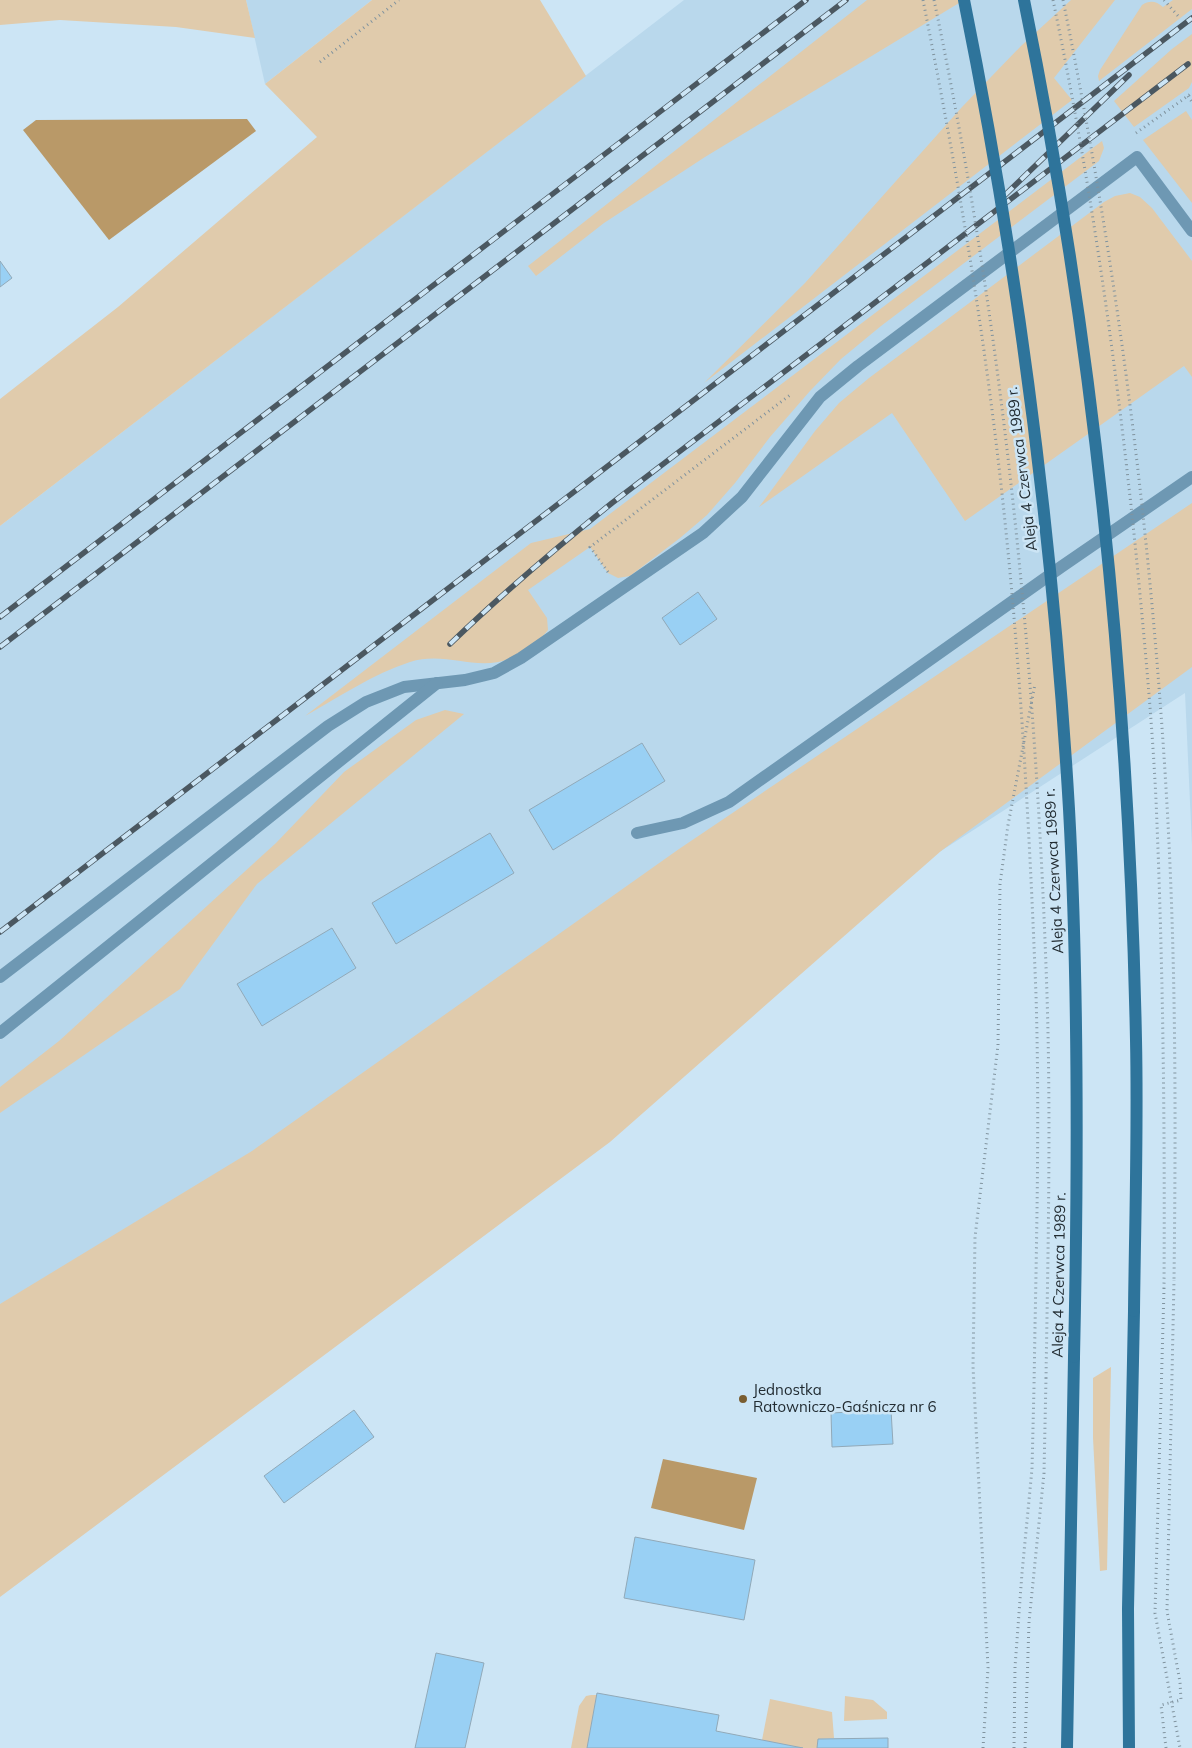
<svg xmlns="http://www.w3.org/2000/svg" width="1192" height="1748" viewBox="0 0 1192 1748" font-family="Mulish,sans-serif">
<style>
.built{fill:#b9d8ec}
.green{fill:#e0cbac}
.water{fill:#b99968}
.building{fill:#99d0f4;stroke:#91a9b8}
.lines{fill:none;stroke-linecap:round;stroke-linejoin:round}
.path{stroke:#80939e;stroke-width:3;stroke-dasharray:1 4;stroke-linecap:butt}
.service{stroke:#6e98b3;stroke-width:12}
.secondary{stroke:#2e749b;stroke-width:12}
.rail-casing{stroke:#4b5861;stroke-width:5.5}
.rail{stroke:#cce5f5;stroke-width:4;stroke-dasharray:11;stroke-linecap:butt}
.path-bridge{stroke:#80939e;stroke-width:3;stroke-dasharray:1 4;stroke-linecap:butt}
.secondary-bridge{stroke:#2e749b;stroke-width:12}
.poi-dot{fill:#795d30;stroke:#cce5f5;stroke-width:2}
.labels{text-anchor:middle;stroke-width:5;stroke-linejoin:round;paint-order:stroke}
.street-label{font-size:15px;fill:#222c32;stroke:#cce5f5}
.poi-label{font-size:15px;fill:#222c32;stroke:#cce5f5;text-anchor:start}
</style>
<rect width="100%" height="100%" fill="#cce5f5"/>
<g class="built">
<polygon points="246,0 372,0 265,84"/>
<polygon points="684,0 1192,0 1192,846 1185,693 941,851 0,1374 0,526"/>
</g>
<g class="green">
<polygon points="0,0 246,0 255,38 176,27 60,20 0,25"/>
<polygon points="372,0 540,0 586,76 0,526 0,399 118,307 317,137 265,84"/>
<polygon points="867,0 964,0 705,157 604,223 536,276 528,266"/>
<polygon points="1071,0 1115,0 1054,78 1072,100 704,383 805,283 962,107 1021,46"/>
<path d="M 1173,0 L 1192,0 L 1192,9 L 1099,81 L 1098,76 L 1100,70 L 1142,5 C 1150,0 1156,1 1163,7 Z"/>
<polygon points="1192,34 1192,82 1189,88 1134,127 1114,101 1172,49"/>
<polygon points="1186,111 1192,120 1192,203 1143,140"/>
<path d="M 1102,141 L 1104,148 L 1099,161 L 881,326 L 841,359 L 810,391 L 770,437 L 735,483 L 707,515 L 680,538 L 630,576 L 618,578 L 608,573 L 590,547 L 528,590 L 547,618 L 548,630 C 542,638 533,644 525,650 C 485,679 451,649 410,662 C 373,674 339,697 305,716 L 531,543 L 590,529 Z"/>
<polygon points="1130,193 1140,197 1152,208 1192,261 1192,377 1184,366 965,521 892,413 759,507 815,431 839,403 869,378 1104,202 1115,196"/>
<polygon points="1192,503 1192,667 941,851 610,1142 0,1597 0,1304 252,1151 679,849"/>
<polygon points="445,710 464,714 257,884 180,989 0,1113 0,1087 59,1041 276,843 344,772 416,720"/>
<polygon points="1111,1367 1107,1570 1100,1571 1093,1438 1093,1378"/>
<polygon points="591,1695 597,1695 587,1748 571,1748 579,1706 586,1696"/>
<polygon points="845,1696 873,1700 887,1712 887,1719 844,1721"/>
<polygon points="770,1699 832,1712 834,1738 819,1739 817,1748 803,1748 762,1740"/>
</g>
<g class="water">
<polygon points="247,119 256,131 109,240 23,130 36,120"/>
<polygon points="663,1459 757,1478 744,1530 651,1508"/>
</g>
<g class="building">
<polygon points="0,261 12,278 0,287"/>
<polygon points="698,592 717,619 680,645 662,618"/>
<polygon points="642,743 665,781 553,850 529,810"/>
<polygon points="490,833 514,873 396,944 372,903"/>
<polygon points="332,928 356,968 262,1026 237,984"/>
<polygon points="354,1410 374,1437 284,1503 264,1476"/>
<polygon points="891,1410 893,1444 832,1447 831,1413"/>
<polygon points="635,1537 755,1560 744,1620 624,1598"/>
<polygon points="436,1653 484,1663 465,1748 415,1748"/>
<polygon points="597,1693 719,1715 716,1731 803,1748 587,1748"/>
<polygon points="888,1738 888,1748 817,1748 818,1739"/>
</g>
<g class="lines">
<g class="path">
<polyline points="1164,0 1179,17"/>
<polyline points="320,62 399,0"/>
<polyline points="1188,96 1192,102"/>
<polyline points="1136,133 1192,93"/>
<polyline points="608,572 590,547 790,395"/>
<polyline points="1164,1288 1155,1613 1180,1748"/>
<polyline points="983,1748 988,1668 973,1366 975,1237 998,1045 1000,884 1008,825 1035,684"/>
<polyline points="1014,1748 1015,1667 1022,1573 1032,1469 1034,1387"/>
<polyline points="1025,1748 1029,1622 1044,1473 1046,1378"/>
<polyline points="1166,1748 1161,1705 1181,1700 1180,1682 1167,1611 1174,1280"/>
</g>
<g class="service">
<polyline points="637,833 683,823 729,802 1061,567 1192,477"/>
<polyline points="0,977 328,726 366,702 404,687 465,680 494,673 521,658 703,533 742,497 820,397 858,366 1137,157 1192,231"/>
<polyline points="0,1033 437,683"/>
</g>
<g class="secondary">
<polyline points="1067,1748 1074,1357"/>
<polyline points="1129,1748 1128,1609 1134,1311"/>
</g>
<defs>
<g id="rail">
<polyline points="1005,195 1129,75"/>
<polyline points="0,617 806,0"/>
<path d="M 450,644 C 502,594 556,548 612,503 L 1188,64"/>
<polyline points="0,647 846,0"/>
<polyline points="0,932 1192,18"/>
</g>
</defs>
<use href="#rail" class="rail-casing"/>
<use href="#rail" class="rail"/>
<g class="path-bridge">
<path d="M 923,0 C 948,126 971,253 988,380 C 1016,584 1028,790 1036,995 C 1040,1126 1036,1257 1034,1387"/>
<path d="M 934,0 C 1003,328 1036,661 1047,995 C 1051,1123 1048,1251 1046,1378"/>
<path d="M 1053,0 C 1091,182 1117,368 1136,553 C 1144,635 1152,718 1156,800 C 1163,962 1165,1125 1164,1288"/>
<path d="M 1063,0 C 1116,260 1150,524 1166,788 C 1176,952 1176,1116 1174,1280"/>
</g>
<g class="secondary-bridge">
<path d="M 964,0 C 1018,267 1053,537 1069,809 C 1079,991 1078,1175 1074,1357"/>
<path d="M 1024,0 C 1094,341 1129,691 1136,1040 C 1138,1130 1135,1221 1134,1311"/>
</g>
</g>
<circle class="poi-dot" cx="743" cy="1399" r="5"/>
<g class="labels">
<g class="street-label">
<text transform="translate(1022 469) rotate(-97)" y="5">Aleja 4 Czerwca 1989 r.</text>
<text transform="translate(1054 871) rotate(-93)" y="5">Aleja 4 Czerwca 1989 r.</text>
<text transform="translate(1059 1275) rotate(-89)" y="5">Aleja 4 Czerwca 1989 r.</text>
</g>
<g class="poi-label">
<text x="753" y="1395">Jednostka<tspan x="753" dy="17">Ratowniczo-Gaśnicza nr 6</tspan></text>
</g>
</g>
</svg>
